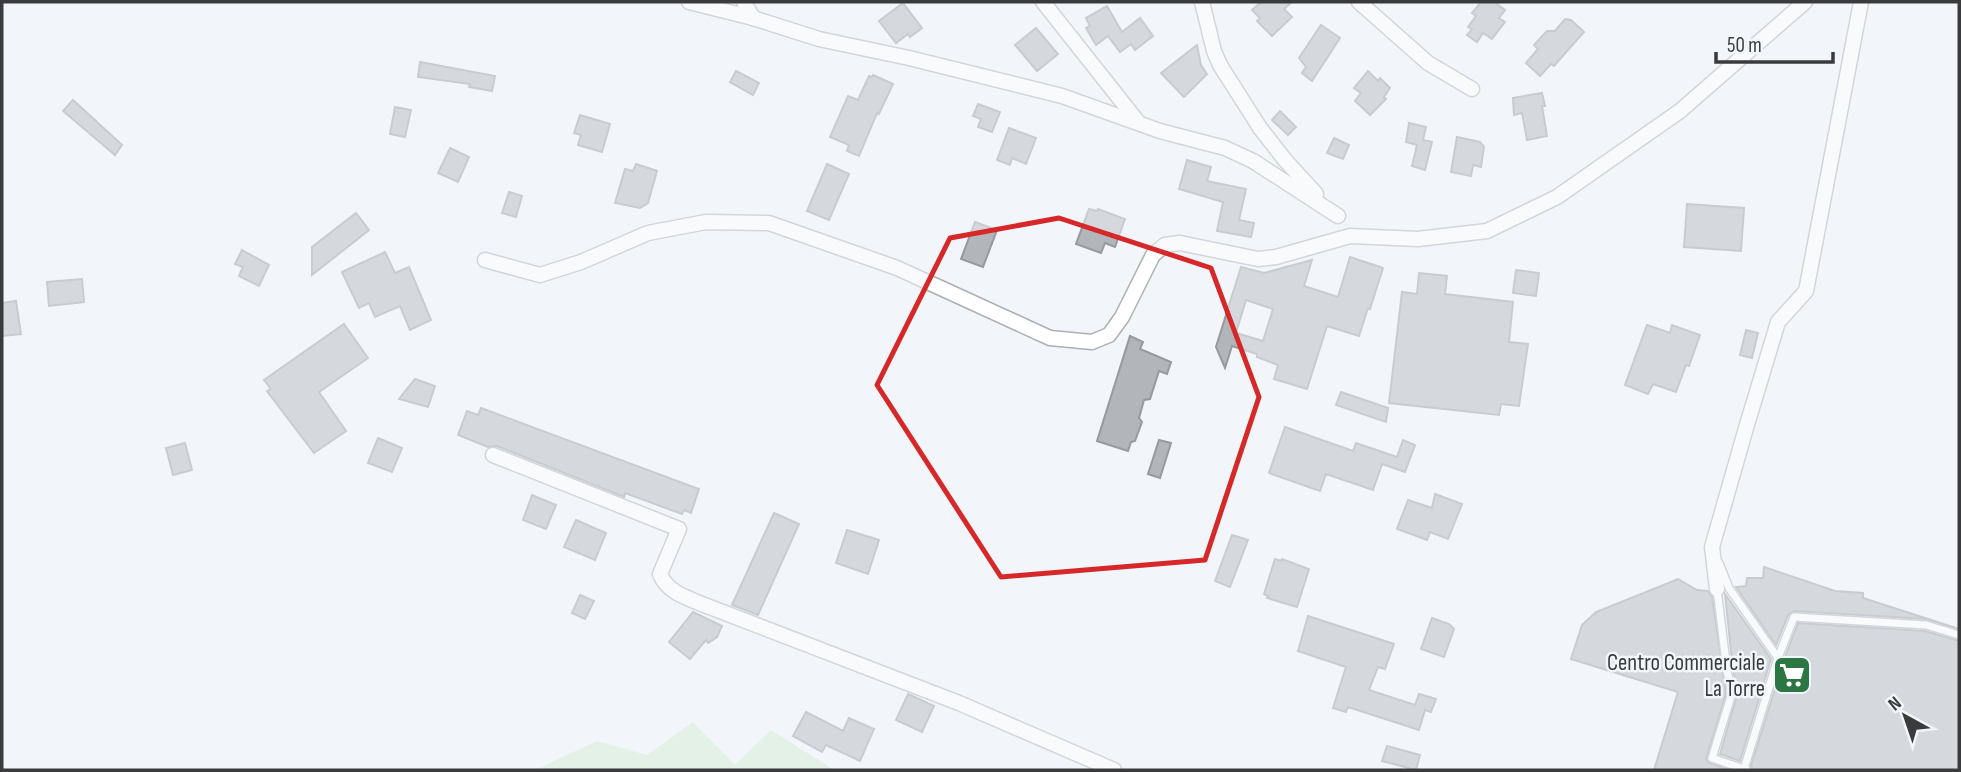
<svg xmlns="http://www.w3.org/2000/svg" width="1961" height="772" viewBox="0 0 1961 772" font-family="'Sofia Sans Condensed',sans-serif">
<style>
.grass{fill:#d2eacf}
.building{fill:#b2b5ba;stroke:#96999d;stroke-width:2;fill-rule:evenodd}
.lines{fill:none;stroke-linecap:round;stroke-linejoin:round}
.lane-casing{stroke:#acafb4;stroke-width:10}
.street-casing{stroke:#acafb4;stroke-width:17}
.lane{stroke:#fff;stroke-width:7}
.street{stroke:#fff;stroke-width:14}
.marked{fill:none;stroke:#d62828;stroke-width:5;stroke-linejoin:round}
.labels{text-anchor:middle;stroke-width:5;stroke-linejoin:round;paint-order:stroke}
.poi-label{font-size:23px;fill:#3a3b3d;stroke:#f2f5fa;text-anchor:end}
</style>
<rect width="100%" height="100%" fill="#f2f5fa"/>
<polygon class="grass" points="693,722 735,765 771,730 834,770 535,770 597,741 647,755"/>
<g class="building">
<polygon points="1261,2 1292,2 1284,9 1292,17 1272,36 1257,21 1260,18 1252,10"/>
<polygon points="1481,2 1494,2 1505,10 1499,18 1505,22 1492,39 1483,33 1477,42 1467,35 1472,29 1468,27 1476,16 1472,13"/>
<polygon points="903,3 922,28 910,37 908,34 896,43 879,21"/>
<polygon points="1107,6 1122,32 1140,18 1153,36 1135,50 1131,44 1120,52 1108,36 1096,45 1086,28 1090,26 1086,18"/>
<polygon points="1565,19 1571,20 1584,32 1554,66 1551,64 1540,76 1526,63 1538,49 1534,45 1547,31 1555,31"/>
<polygon points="1321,25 1340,38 1312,81 1302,73 1306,67 1299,58"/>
<polygon points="1036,28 1058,54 1037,71 1015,45"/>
<polygon points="1197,45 1201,65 1207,74 1184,97 1161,73"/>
<polygon points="420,62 495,76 492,91 469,87 470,84 418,77"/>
<polygon points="736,71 759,83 753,95 730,82"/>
<polygon points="1368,71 1378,81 1380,78 1390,88 1384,97 1386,99 1370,115 1355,101 1361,93 1354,88"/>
<polygon points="873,75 893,84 879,114 877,113 859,156 847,151 849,145 830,137 848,96 858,100 869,76 872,77"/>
<polygon points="1542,93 1545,106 1542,106 1547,136 1527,140 1522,113 1514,115 1513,98"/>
<polygon points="73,100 122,145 115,155 63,111"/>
<polygon points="978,104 1000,112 992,132 978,127 981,119 973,116"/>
<polygon points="395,107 411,110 405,137 390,134"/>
<polygon points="1280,111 1296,127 1288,135 1272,120"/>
<polygon points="580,115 610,124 602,152 578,145 581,135 574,133"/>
<polygon points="1409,123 1426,127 1423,140 1432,142 1425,170 1412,166 1417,145 1406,142"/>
<polygon points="1009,128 1036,138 1026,164 1012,158 1010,165 997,160"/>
<polygon points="1457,137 1480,142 1484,147 1481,167 1473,165 1471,176 1451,172"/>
<polygon points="1334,138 1349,145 1343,159 1327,153"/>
<polygon points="450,148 469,157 458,182 438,173"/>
<polygon points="1187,160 1211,167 1207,181 1246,189 1239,220 1254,223 1251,237 1217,231 1223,202 1179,189"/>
<polygon points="636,164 657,171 648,203 640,208 615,203 625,169 633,171"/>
<polygon points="827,164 849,174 829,220 807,211"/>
<polygon points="509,192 522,196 516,217 502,213"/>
<polygon points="1687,204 1744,208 1741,251 1684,247"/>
<polygon points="1089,209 1097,211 1098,209 1125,219 1115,247 1105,243 1101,253 1076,244"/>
<polygon points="356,213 369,230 312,275 312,247"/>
<polygon points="975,222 997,230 983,267 961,259"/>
<polygon points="242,250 269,265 259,286 239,276 243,267 235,264"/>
<polygon points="385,252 395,273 409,267 431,320 410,330 400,306 375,317 369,303 359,308 342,272"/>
<path d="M 1350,257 L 1383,268 L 1370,309 L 1368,308 L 1359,336 L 1327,326 L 1307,389 L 1274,379 L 1278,365 L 1257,357 L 1257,354 L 1232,346 L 1225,368 L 1216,347 L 1241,267 L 1264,273 L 1312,260 L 1304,286 L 1338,297 ZM 1246,300 L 1273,309 L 1263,341 L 1236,333 Z"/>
<polygon points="1516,270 1539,273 1536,296 1513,293"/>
<polygon points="1419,273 1447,276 1445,294 1513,302 1509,342 1528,344 1519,406 1501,404 1499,415 1389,403 1402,292 1417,294"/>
<polygon points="82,279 84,302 49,306 47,282"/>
<polygon points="16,301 21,334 2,336 2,303"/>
<polygon points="344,324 368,358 319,392 346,431 314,453 267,391 271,389 264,380"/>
<polygon points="1647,325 1670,333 1672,325 1700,335 1689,366 1686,365 1676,392 1653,384 1648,394 1625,385"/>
<polygon points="1746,330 1758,333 1752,358 1740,355"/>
<polygon points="1130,336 1143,342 1140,349 1171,362 1167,374 1159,371 1150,399 1144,400 1139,418 1142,422 1135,441 1131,442 1128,451 1097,441"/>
<polygon points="415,379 435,386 428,407 399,399"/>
<polygon points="1341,392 1388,408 1386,422 1336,405"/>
<polygon points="481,408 699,489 691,513 684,510 682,514 625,493 624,497 497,446 488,447 458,435 467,411 478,415"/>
<polygon points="1285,427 1353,451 1356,443 1397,457 1403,440 1415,445 1405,472 1382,464 1373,490 1326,474 1320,491 1269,473"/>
<polygon points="378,438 402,448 392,472 368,463"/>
<polygon points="1159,440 1171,443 1160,478 1148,474"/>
<polygon points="185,443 192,470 173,475 166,448"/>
<polygon points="1435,494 1462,504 1448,539 1430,532 1427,540 1397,529 1408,500 1432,508"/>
<polygon points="532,495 556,505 546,529 523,520"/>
<polygon points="774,513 799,524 758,615 732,605"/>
<polygon points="576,520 606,533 595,560 564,547"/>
<polygon points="847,530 879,540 868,574 836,563"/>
<polygon points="1232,535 1248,540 1230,587 1215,581"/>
<polygon points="1275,559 1281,561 1282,559 1309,569 1297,607 1267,598 1268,596 1264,594"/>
<polygon points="1764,567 1835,591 1863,593 1863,598 1959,629 1926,619 1794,611 1788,615 1776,645 1736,587 1746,586 1747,578 1763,578"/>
<polygon points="1678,579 1697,590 1708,591 1712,597 1726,693 1706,759 1709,763 1729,770 1654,770 1678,692 1571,659 1582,625 1596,612"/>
<polygon points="1725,594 1771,659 1740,761 1720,754 1738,692 1733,670"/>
<polygon points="580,595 594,601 585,619 572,613"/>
<polygon points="693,612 722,626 717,637 708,643 706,640 690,659 669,642"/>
<polygon points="1308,616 1394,644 1385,669 1378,667 1369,690 1415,705 1419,694 1436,699 1431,712 1425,710 1419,730 1348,707 1346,712 1333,708 1346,667 1298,651"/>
<polygon points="1432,618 1449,624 1454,629 1444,657 1421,649"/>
<polygon points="1798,623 1925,631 1959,641 1959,770 1753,770 1751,766 1784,660"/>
<polygon points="908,694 934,706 922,732 896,720"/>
<polygon points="806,712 843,731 849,718 874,729 860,761 826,745 822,752 793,736"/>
<polygon points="1387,746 1420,755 1416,770 1382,761"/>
</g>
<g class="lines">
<defs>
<g id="lane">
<polyline points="1719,563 1729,588 1778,658 1794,617 1926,625 1959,635"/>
<polyline points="1717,589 1727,671 1732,693 1712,758 1747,770"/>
<polyline points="1744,769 1778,658"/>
</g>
<g id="street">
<polyline points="689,2 753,18 819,39 909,58 1062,96 1160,131 1225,148 1253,161 1338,216"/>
<polyline points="744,2 753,18"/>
<polyline points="1043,2 1138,122"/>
<polyline points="1202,2 1214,51 1220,65 1260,128 1285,160 1316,194"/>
<polyline points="1359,2 1428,63 1472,89"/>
<polyline points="485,260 540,275 581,262 648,233 706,222 769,223 897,268 1050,338 1092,342 1109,335 1122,317 1153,255 1165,245 1180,243 1258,259 1276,257 1350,236 1418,239 1487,231 1557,197 1680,111 1805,2"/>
<path d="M 493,455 L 679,529 L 660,574 C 667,593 690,599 707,606 L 959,703 L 1114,770"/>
<polyline points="1717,589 1712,547 1746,428 1778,322 1806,291 1861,2"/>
</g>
</defs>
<use href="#lane" class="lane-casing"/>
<use href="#street" class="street-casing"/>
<use href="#lane" class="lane"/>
<use href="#street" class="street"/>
</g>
<path d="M0 0H1961V772H0ZM 1059,218 L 1211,268 L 1259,397 L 1205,560 L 1001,577 L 877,385 L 950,238 Z" fill="#f2f5fa" fill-opacity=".55" fill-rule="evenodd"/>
<path class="marked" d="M 1059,218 L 1211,268 L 1259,397 L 1205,560 L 1001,577 L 877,385 L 950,238 Z"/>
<defs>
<symbol id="supermarket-square" viewBox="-11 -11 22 22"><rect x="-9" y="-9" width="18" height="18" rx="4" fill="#2c7644" stroke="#f2f5fa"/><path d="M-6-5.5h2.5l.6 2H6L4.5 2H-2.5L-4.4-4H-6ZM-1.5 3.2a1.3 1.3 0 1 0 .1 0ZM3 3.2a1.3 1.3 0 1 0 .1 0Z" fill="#fff"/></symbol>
</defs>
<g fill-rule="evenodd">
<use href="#supermarket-square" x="1770" y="653" width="44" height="44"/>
</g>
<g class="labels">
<g class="poi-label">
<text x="1765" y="670">Centro Commerciale<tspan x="1765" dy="26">La Torre</tspan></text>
</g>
</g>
<rect width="1961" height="772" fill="none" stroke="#3a3b3d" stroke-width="7"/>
<g transform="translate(1905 716) rotate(320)" stroke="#f2f5fa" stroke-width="5" paint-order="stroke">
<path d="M0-5L12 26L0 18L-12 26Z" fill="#3a3b3d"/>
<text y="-10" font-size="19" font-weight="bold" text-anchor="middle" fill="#3a3b3d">N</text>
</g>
<path d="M1716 52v10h117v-10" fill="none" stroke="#3a3b3d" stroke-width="3.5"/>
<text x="1727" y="52" font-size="21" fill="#3a3b3d" stroke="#f2f5fa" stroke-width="5" paint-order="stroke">50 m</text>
</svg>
